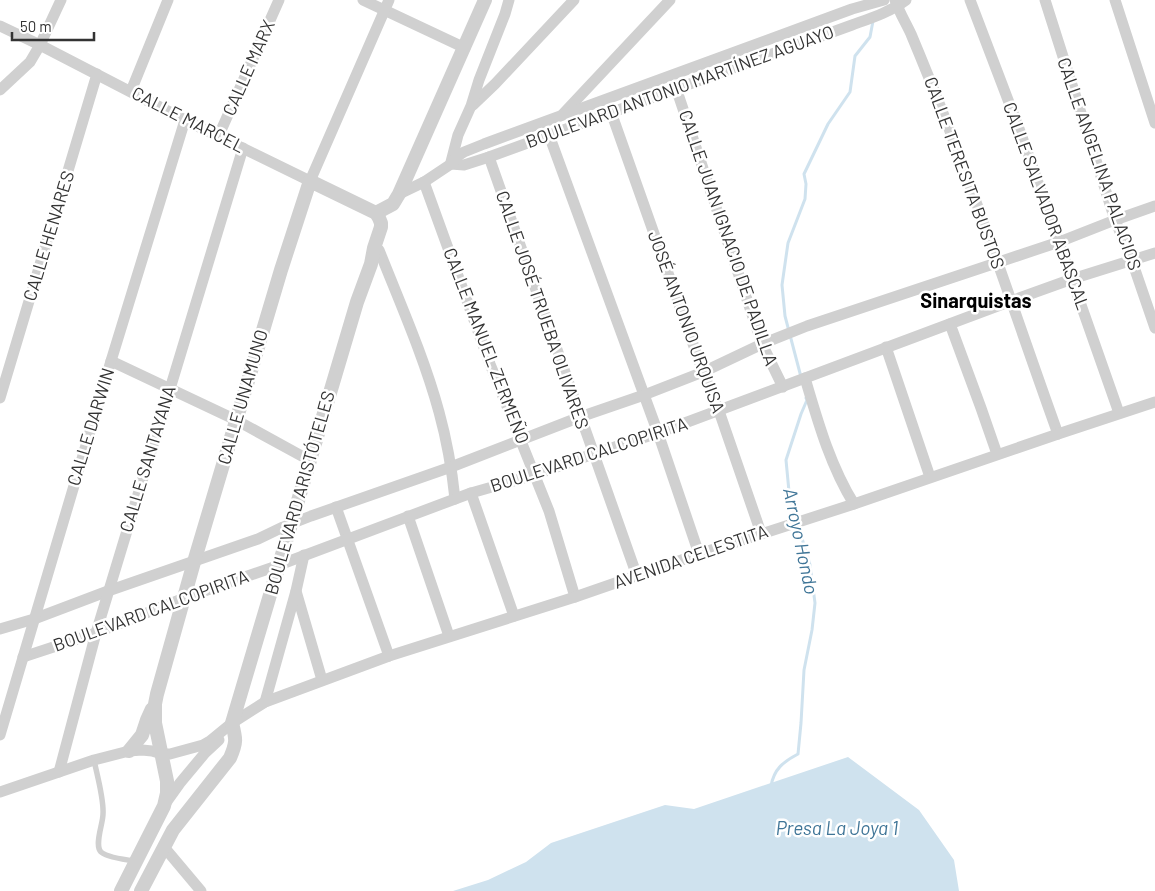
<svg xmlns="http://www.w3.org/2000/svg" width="1155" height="891" viewBox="0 0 1155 891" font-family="Barlow,sans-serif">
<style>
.water{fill:#cfe2ee}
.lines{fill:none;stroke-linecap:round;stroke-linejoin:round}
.stream{stroke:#cfe2ee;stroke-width:3}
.service{stroke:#d0d0d0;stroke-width:5.5}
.minor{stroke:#d0d0d0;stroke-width:11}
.tertiary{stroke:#d0d0d0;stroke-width:14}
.labels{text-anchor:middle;stroke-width:5;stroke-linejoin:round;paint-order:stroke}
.street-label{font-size:18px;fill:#333;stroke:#fff}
.water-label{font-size:19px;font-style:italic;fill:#3f7597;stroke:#fff}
.quarter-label{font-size:20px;font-weight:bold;fill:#000;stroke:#fff}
</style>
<rect width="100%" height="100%" fill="#fff"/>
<polygon class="water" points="848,757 919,810 954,860 959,891 453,891 488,880 526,862 551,843 665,805 694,809"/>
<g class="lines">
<g class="stream">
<polyline points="801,377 785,316 782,285 788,243 805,199 806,184 804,174 828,124 850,92 855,56 870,37 873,21"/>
<polyline points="796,519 790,502 786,460 801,414 807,400 806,398"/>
<path d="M 771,786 C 774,769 783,762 798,754 L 801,723 L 804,670 L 812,630 L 815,603 L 810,565 L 798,525"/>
</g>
<path class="service" d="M 94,760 C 97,775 104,799 103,814 C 103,824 94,845 101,852 C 107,857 127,860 135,861"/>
<g class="minor">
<polyline points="363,0 465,48"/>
<path d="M 895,0 C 899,12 906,23 911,34 C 924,65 936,95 948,126 C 987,228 1021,331 1058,434"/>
<polyline points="970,0 1021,134 1119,413"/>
<polyline points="1045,0 1115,220 1132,261 1155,328"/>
<polyline points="1115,0 1155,123"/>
<polyline points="0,26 40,45 185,120 310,181 389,0"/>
<polyline points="676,88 762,344 783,387"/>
<polyline points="0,90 30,62 40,45 61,0"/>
<polyline points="131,91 168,0"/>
<polyline points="473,105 495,84 574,0"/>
<polyline points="611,112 703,372 719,411 761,533"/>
<polyline points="563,114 670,0"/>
<polyline points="219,135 279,0"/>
<polyline points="549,135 658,433 699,554"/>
<polyline points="489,157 637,576"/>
<polyline points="451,162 458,135 471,106 479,80 505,14 509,0"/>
<path d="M 451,164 L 464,165 L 489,157 L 852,25 C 871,18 890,12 906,0"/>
<polyline points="424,182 490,364 549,511 575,597"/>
<polyline points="399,194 424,182 451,164 458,156 464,152 484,144 852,9 884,0"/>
<path d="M 379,250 C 400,303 424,357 439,412 C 447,441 452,470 455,499"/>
<polyline points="950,324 981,408 997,454"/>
<polyline points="886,347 930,477"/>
<polyline points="111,361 236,420 309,460"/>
<path d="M 805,378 C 818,422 830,465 854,504"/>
<polyline points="0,398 97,74"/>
<polyline points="471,493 514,616"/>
<polyline points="336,507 389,656"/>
<polyline points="408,516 449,636"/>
<polyline points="296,591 322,680"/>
<polyline points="0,629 34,619 108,591 258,539 283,527 311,516 451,467 580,417 644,395 703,372 762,344 807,326 1059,242 1115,220 1155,206"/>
<polyline points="23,657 96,633 184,598 271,568 471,493 534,475 593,454 658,433 1011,301 1072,279 1155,253"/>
<polyline points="265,702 296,591 304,555"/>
<polyline points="0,735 111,361 185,120"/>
<polyline points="59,772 96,633 243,148"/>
<polyline points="0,792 94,760 129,751 142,750 152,751 162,754 170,754 203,745 210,741 232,723 265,702 389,656 575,597 699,554 854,504 1058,434 1155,402"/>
<polyline points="165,804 180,783 205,753 219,740"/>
<polyline points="164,847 201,891"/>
</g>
<g class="tertiary">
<polyline points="376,213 393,204 399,194 485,0"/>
<polyline points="129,751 142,735 147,720 152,709"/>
<path d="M 121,891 L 164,806 L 167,793 L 167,781 L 155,723 L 155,704 L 157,694 L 194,562 L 281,270 L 310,181 L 376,213 L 379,218 L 381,223 L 381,227 L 374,248 L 371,264 L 357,302 L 232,723 C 236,739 237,742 230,758 L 173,830 L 141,891"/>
</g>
</g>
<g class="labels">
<g class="street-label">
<text transform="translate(249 68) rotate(-66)" y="6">CALLE MARX</text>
<text transform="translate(680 87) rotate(-20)" y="6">BOULEVARD ANTONIO MARTÍNEZ AGUAYO</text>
<text transform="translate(188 120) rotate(27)" y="6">CALLE MARCEL</text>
<text transform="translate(1099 164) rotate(71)" y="6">CALLE ANGELINA PALACIOS</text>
<text transform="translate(964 173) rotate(70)" y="6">CALLE TERESITA BUSTOS</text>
<text transform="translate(1046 206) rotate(70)" y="6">CALLE SALVADOR ABASCAL</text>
<text transform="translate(49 236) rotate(-73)" y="6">CALLE HENARES</text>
<text transform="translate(728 238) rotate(71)" y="6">CALLE JUAN IGNACIO DE PADILLA</text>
<text transform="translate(542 310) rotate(71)" y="6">CALLE JOSÉ TRUEBA OLIVARES</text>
<text transform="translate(686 322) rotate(70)" y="6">JOSÉ ANTONIO URQUISA</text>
<text transform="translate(486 346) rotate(69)" y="6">CALLE MANUEL ZERMEÑO</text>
<text transform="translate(243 397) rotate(-74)" y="6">CALLE UNAMUNO</text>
<text transform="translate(91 427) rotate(-73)" y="6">CALLE DARWIN</text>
<text transform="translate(589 455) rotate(-18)" y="6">BOULEVARD CALCOPIRITA</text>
<text transform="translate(148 459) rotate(-73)" y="6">CALLE SANTAYANA</text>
<text transform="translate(300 493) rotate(-74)" y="6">BOULEVARD ARISTÓTELES</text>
<text transform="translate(691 557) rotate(-19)" y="6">AVENIDA CELESTITA</text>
<text transform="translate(151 611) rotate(-20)" y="6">BOULEVARD CALCOPIRITA</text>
</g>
<g class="water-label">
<text transform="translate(801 541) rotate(78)" y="7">Arroyo Hondo</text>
<text x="837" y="835">Presa La Joya 1</text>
</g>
<g class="quarter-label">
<text x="976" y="308">Sinarquistas</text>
</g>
</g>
<path d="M12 32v8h82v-8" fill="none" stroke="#333333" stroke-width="2.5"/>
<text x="20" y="32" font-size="15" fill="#333333" stroke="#ffffff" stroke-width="4" paint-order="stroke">50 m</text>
</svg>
